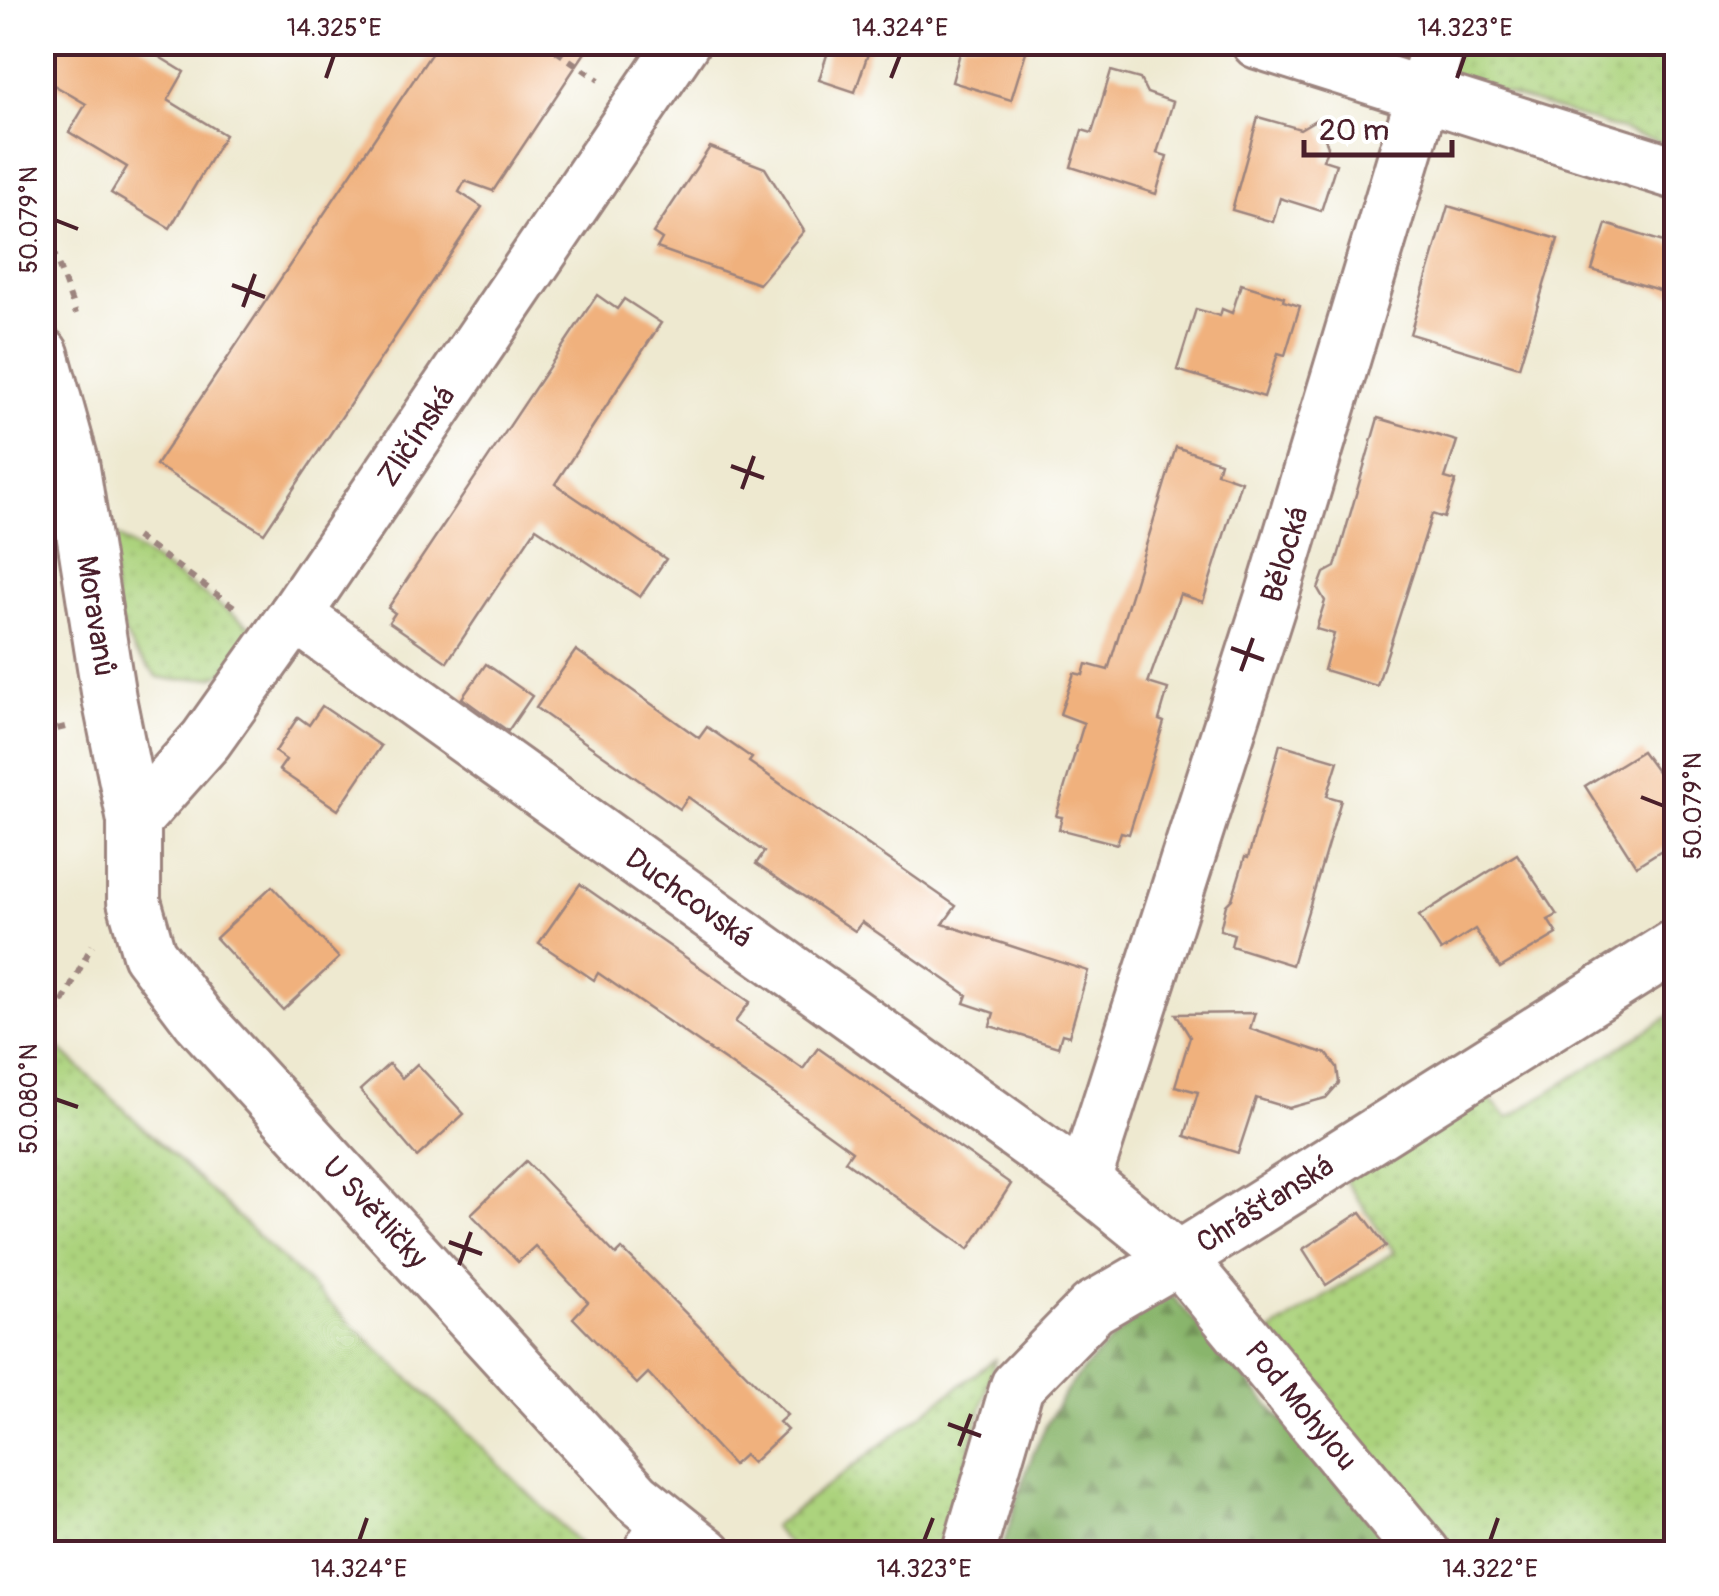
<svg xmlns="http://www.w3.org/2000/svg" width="1719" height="1596" viewBox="0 0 1719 1596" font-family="Pangolin,sans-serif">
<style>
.grass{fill:url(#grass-dots);stroke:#7b7954;stroke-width:2.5}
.forest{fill:url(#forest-firs);stroke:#6a6a4c;stroke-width:2.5}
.building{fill:#f0b17d}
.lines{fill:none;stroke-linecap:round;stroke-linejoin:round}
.lane-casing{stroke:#9c847e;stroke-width:32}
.street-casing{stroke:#9c847e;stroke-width:58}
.path{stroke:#9c847e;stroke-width:6;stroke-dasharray:8 8;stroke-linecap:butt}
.lane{stroke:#fff;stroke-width:28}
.street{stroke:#fff;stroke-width:52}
.ticks{fill:none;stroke:#4a1f2b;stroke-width:4}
.labels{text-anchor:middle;stroke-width:8;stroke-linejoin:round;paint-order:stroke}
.street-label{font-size:30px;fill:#4a1f2b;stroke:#fff}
.neatline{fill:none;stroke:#4a1f2b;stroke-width:4}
.ticks-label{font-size:25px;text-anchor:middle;fill:#4a1f2b}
</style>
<defs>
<pattern id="grass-dots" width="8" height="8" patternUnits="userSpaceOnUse" patternTransform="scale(2.5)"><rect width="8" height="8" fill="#acd37d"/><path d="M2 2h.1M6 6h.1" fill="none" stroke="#96b56c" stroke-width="1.8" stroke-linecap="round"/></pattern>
<pattern id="forest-firs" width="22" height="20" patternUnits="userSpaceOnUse" patternTransform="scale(2.5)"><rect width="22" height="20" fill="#89b56c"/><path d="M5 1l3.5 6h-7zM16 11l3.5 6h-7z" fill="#729359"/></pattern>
</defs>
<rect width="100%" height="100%" fill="#fff"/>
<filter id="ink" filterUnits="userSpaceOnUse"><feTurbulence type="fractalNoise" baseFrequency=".01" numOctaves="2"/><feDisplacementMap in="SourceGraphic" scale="20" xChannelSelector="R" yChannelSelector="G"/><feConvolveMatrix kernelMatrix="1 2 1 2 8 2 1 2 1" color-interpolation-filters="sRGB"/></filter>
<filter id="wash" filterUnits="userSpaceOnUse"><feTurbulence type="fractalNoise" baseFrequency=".0048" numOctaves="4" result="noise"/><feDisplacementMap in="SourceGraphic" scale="40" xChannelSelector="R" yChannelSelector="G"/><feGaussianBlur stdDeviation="2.25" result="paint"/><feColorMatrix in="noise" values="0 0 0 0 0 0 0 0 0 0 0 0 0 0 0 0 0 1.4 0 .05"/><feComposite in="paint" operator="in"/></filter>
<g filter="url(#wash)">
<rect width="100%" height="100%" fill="#eee9d0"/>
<g class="grass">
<polygon points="1350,43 1411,42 1411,43 1406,60"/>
<polygon points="1460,43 1676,43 1676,147 1449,76"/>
<polygon points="107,529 256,630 228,669 214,677 175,680 158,677 135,653 118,621"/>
<polygon points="1676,1012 1676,1553 1450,1553 1269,1333 1394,1252 1345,1180 1482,1091 1508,1118"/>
<polygon points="43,1033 471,1437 589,1553 43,1553"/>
<polygon points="995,1359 941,1553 796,1553 773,1527"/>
</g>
<path class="forest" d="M 1167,1290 L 1399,1553 L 1001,1554 C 1017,1498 1034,1436 1068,1389 C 1095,1351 1133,1321 1167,1290 Z"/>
<g id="blocks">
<g class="building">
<polygon points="42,42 135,42 184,72 168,100 225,135 170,228 111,193 127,167 69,132 86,104 42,78"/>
<polygon points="439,42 592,42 493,191 465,181 459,192 482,207 264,533 156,465"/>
<polygon points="831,42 872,42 855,92 819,80"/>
<polygon points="963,42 1029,42 1011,100 952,82"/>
<polygon points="1111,71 1140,79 1147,93 1173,102 1157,153 1167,156 1156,194 1071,167 1082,130 1092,133"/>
<polygon points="1258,117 1300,129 1317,119 1328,146 1323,160 1336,164 1321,211 1280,198 1273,222 1232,210"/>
<polygon points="710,147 765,168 804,231 759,284 657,248 662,239 653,233"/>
<polygon points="1448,206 1558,239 1519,367 1410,334"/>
<polygon points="1606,224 1676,246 1676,295 1592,270"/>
<polygon points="1241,284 1284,297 1283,301 1300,306 1285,355 1278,353 1264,397 1177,370 1196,309 1220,316 1222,309 1232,313"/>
<polygon points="597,295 617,309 624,299 661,323 555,484 666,559 640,597 536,528 447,662 389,622 395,613 388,608"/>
<polygon points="1378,418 1457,441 1445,478 1456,481 1444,518 1432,514 1377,686 1324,670 1334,634 1316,629 1325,601 1318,589 1324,573 1335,567"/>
<polygon points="1176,447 1220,462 1217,473 1241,481 1203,602 1180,594 1148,683 1168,689 1159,720 1164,722 1129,834 1121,832 1117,844 1059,829 1062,817 1056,816 1084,723 1060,714 1074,673 1083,675 1086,664 1108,670"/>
<polygon points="576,650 699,738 707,727 752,758 749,762 956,906 943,924 1088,971 1069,1036 1062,1034 1058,1047 990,1026 994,1013 964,1003 967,995 862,922 855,931 756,864 764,852 688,797 680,809 536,708"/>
<polygon points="486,664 532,696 508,731 462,698"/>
<polygon points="322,706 381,746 338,810 279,770 286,760 275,752 298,717 309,725"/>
<polygon points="1280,744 1338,761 1327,796 1341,800 1292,965 1231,946 1234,934 1220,930 1226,905 1232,899 1245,857 1248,858"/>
<polygon points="1642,751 1676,797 1676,841 1636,866 1585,786"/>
<polygon points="1517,854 1557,915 1548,920 1557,934 1500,968 1475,929 1441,951 1419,916"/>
<polygon points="580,884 750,1002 735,1022 803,1069 818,1048 1011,1184 969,1249 845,1161 852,1151 771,1092 598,973 594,980 539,943"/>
<polygon points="272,886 339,958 283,1010 216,938"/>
<polygon points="1255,1013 1250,1029 1327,1054 1337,1067 1339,1083 1326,1098 1289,1108 1256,1098 1238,1153 1185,1136 1198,1092 1175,1086 1190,1037 1176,1014"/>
<polygon points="389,1064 402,1078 417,1064 464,1114 417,1157 360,1090"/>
<polygon points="526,1161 616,1255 622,1249 787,1415 779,1422 787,1430 752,1463 744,1455 733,1465 648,1373 637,1384 573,1318 588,1302 535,1246 518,1262 471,1214"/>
<polygon points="1361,1212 1386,1246 1326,1285 1303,1249"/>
</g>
</g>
</g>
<g filter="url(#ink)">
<use href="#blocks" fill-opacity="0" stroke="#9c847e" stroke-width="2.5"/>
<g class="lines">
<defs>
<polyline id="lane" points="637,1554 635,1552 659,1514"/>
<g id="street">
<polyline points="1258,42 1676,173"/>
<path id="s1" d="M 42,354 L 72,462 L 109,698 L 134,821 L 134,901 L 149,954 L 199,1020 L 636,1497 L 707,1554"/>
<path id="s2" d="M 295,615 L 1084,1181 L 1179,1258 L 1424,1554"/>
<path id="s3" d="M 134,821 L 206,740 L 295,615 L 683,42"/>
<path id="s4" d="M 1084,1181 L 1272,596 L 1439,42"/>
<path id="s5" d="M 968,1554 L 1017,1386 L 1093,1308 L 1179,1258 L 1676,945"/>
</g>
</defs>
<use href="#lane" class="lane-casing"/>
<use href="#street" class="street-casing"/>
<g class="path">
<polyline points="543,42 599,80"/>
<polyline points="42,220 76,314"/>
<polyline points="136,537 236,608"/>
<polyline points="42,733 65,727"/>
<polyline points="42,1062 46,1035 92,945"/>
</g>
<use href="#lane" class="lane"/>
<use href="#street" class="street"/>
</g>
</g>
<path class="ticks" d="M 326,78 L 334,55M 891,78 L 900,55M 1457,78 L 1465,55M 55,220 L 78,229M 232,285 L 265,297M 243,307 L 255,274M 731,466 L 764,478M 742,489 L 754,456M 1231,648 L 1264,660M 1241,671 L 1253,638M 1641,797 L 1664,806M 55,1099 L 78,1107M 449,1242 L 482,1254M 459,1265 L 471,1232M 948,1424 L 981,1436M 959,1446 L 971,1414M 359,1541 L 367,1518M 924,1541 L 933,1518M 1490,1541 L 1498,1518"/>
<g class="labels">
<g class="street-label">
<text dy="10" stroke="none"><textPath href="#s3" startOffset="478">Zličínská</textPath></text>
<text dy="10" stroke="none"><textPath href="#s4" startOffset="658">Bělocká</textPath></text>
<text dy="10" stroke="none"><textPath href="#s1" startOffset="268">Moravanů</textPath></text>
<text dy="10" stroke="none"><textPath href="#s2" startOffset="485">Duchcovská</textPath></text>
<text dy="10" stroke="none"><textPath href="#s5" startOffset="485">Chrášťanská</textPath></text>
<text dy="10" stroke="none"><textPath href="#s1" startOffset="955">U Světličky</textPath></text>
<text dy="10" stroke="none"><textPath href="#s2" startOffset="1285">Pod Mohylou</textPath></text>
</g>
</g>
<rect width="1719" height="1596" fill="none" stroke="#fff" stroke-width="110"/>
<path d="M1304 140v15h148v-15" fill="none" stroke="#4a1f2b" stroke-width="5"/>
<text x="1319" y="140" font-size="30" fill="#4a1f2b" stroke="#ffffff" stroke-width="8" paint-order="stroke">20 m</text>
<rect x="55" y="55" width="1609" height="1486" class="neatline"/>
<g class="ticks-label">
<text x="334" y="36">14.325°E</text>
<text x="900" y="36">14.324°E</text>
<text x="1465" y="36">14.323°E</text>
<text transform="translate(28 220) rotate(-90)" y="9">50.079°N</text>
<text transform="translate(1692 806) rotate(-90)" y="9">50.079°N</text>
<text transform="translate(28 1099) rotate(-90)" y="9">50.080°N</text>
<text x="359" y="1577">14.324°E</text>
<text x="924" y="1577">14.323°E</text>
<text x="1490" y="1577">14.322°E</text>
</g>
</svg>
